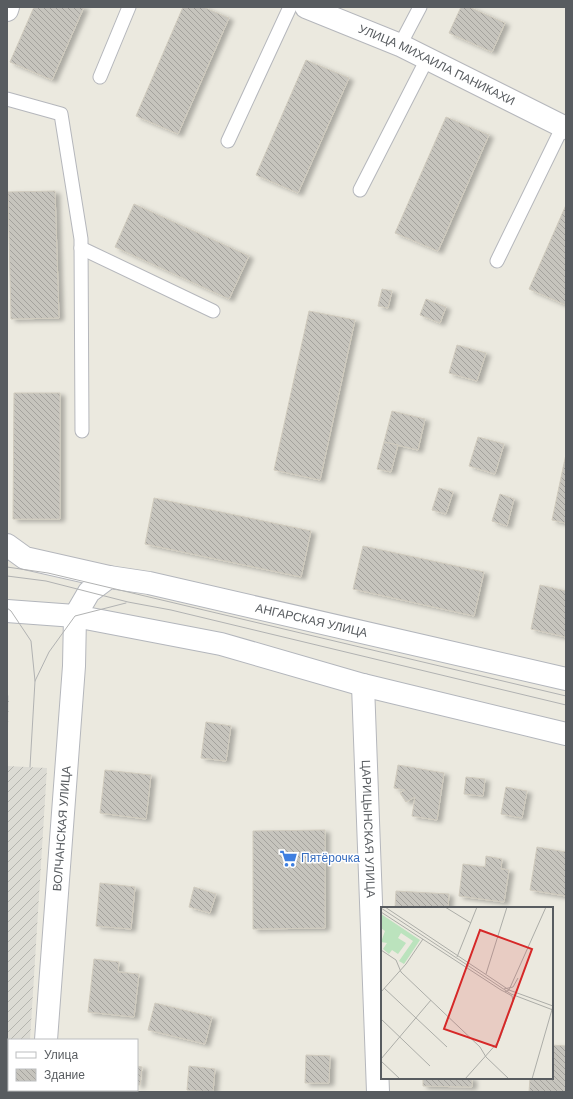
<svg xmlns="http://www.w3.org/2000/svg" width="573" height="1099" viewBox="0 0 573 1099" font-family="'DM Sans',sans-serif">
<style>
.industrial{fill:url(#industrial-furrows)}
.building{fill:url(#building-back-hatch);stroke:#d0cbbe;filter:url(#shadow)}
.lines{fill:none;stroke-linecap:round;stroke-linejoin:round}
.lane-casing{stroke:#b5b7bc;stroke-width:15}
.street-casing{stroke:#b5b7bc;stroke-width:24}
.secondary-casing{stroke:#b3b6bc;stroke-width:24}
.lane{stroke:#fff;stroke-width:13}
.street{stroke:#fff;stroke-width:22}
.secondary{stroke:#fff;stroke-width:22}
.tram{stroke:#b1b2b2;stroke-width:1}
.labels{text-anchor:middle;stroke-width:3;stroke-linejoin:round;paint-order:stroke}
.street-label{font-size:12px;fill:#585c60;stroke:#fff}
.shop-label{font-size:12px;fill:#366cbe;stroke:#fff;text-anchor:start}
.inset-road{fill:none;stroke:#acada8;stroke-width:1}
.view{fill:#d62828;fill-opacity:0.15;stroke:#d62828;stroke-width:2}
.inset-edge{fill:none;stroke:#585c60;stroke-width:2}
</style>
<defs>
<pattern id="industrial-furrows" width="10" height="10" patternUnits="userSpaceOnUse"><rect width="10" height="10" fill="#dcdbd4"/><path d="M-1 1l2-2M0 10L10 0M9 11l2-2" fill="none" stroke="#b5b5af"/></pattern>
<pattern id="building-back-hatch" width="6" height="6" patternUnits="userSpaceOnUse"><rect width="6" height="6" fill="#c6c4bd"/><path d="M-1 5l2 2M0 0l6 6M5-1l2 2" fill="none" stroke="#a4a29d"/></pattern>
<filter id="shadow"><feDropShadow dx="4.5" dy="2.5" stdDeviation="2" flood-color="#0004"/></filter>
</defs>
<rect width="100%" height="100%" fill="#ebe9df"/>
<polygon class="industrial" points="7,694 9,696 7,766 47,768 30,1040 9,1040 9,1090 27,1090 26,1092 7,1092"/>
<g class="building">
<polygon points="34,7 84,7 52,80 10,62"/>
<polygon points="183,7 203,7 229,18 178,134 136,116"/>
<polygon points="461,7 469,7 505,23 492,52 449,33"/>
<polygon points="306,60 349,78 298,193 256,175"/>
<polygon points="446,117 489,135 438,251 395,233"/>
<polygon points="55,191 59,318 11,319 8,192"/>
<polygon points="134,204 249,256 229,299 115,247"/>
<polygon points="566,205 566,305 529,289"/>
<polygon points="382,289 392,291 388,308 378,306"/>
<polygon points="426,299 446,307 440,323 420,315"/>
<polygon points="309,311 355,320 320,480 274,470"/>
<polygon points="457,345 486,353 477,381 449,373"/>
<polygon points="14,393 60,393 60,519 13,519"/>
<polygon points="392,411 425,419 418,450 384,442"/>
<polygon points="478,437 504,444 495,474 469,466"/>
<polygon points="384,442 398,445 391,472 377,469"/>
<polygon points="566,454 566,523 552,520"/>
<polygon points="439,488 453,492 446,514 432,510"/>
<polygon points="500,494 514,499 507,526 492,521"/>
<polygon points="154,498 311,531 301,577 145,544"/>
<polygon points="363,546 484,572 474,616 353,589"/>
<polygon points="540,585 566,591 566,637 531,629"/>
<polygon points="206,722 231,726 226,761 201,758"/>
<polygon points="398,765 444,773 437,820 412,816 415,797 406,802 400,793 405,790 394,788"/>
<polygon points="105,770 151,775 146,819 100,813"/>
<polygon points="466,777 485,779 483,796 464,794"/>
<polygon points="506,787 527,791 522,818 501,814"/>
<polygon points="325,830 325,928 253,929 253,831"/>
<polygon points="537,847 566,852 566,896 530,890"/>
<polygon points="486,856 502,859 501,869 509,870 504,902 459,896 463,864 485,867"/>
<polygon points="100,883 135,887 131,929 96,926"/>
<polygon points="194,887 216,894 210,913 189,907"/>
<polygon points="396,891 449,894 448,908 395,908"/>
<polygon points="94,959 119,962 118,972 139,974 134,1017 88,1012"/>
<polygon points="155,1003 212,1017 205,1044 148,1030"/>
<polygon points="552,1045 566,1046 566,1092 529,1092 530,1078 552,1078"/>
<polygon points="306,1055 330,1056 329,1083 305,1083"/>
<polygon points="137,1066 142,1067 140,1085 137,1085"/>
<polygon points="189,1066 215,1069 213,1092 187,1090"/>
<polygon points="423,1078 472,1078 472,1087 423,1086"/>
<rect x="79" y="1090" width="26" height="2"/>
</g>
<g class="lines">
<defs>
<g id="lane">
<polyline points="400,45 420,7"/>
<polyline points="100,77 129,7"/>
<polyline points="7,99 61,114 81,239 82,431"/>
<polyline points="228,141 290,7"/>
<polyline points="360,190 427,59"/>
<polyline points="81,248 213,311"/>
<polyline points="497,261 563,126"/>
</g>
<g id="street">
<path id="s1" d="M 306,7 L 400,45 L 566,128"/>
<polyline points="7,10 8,7"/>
<polyline points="7,545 25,558 109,577"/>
<path id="s2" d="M 363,685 L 378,1092"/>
<path id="s3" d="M 46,1040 L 74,666 L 75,616"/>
<polyline points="42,1092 43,1090"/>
</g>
<g id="secondary">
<polyline points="7,611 75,616 221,644 363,685 566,734"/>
<path id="s4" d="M 75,616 L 89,592 L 109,577 L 149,583 L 566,679"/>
</g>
</defs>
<use href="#lane" class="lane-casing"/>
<use href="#street" class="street-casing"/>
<use href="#secondary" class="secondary-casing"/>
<use href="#lane" class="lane"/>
<use href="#street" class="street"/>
<use href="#secondary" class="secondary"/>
<g class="tram">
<polyline points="7,567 48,573 566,696"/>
<polyline points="7,576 46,581 128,602 171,610 566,705"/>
<polyline points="7,608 11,611 31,641 35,681"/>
<polyline points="30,767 35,681 49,652 75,616 126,603"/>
</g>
</g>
<defs>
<symbol id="supermarket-bare" viewBox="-9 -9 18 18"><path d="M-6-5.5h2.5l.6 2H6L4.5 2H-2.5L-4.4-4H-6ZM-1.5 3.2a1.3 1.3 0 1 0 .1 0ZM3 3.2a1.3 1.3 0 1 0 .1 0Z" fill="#3f7fe0" stroke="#fff" stroke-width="2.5" paint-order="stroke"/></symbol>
</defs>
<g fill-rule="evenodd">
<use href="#supermarket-bare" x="276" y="846" width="25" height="25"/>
</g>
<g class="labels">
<g class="street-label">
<text dy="4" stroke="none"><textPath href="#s1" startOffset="143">УЛИЦА МИХАИЛА ПАНИКАХИ</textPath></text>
<text dy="4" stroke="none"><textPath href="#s4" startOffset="260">АНГАРСКАЯ УЛИЦА</textPath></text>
<text dy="4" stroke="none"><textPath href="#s3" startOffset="212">ВОЛЧАНСКАЯ УЛИЦА</textPath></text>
<text dy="4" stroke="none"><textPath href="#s2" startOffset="144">ЦАРИЦЫНСКАЯ УЛИЦА</textPath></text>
</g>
<g class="shop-label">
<text x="301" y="862">Пятёрочка</text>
</g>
</g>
<g transform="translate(381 907)">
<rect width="172" height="172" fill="#ebe9df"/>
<path d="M 0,7 L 39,33 L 23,57 L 18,54 L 32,34 L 20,26 L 17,31 L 25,36 L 17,47 L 11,43 L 8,47 L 2,42 L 6,36 L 0,35 L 4,24 L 0,21 Z" fill="#bbe3bd"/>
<path class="inset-road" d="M 4,0 L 128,83 L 172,99M 64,0 L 90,16M 0,1 L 130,87 L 172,103M 0,5 L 120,83 L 124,85 L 128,83M 0,43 L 15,53 L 20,65 L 99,140 L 105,150 L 128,172M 76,50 L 96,0M 105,67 L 126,0M 3,81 L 66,140M 123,82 L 132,80 L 137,71M 128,83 L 165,0M 0,85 L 25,57 L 42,32M 0,112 L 49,159M 0,152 L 50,93M 0,154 L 19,172M 84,172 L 118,134 L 132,94 L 131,89 L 124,85M 151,172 L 172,99"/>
<path class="view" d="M 99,23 L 151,42 L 115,140 L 63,122 Z"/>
<rect width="172" height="172" class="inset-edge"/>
</g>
<rect width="573" height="1099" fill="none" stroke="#585c60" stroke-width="16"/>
<rect x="8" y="1039" width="130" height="52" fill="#ffffff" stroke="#bcbebf"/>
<rect x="16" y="1052" width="20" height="6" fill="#ffffff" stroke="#bcbebf"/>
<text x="44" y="1059" font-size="12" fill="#585c60">Улица</text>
<rect x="16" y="1069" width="20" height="12" fill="url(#building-back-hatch)" stroke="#bcbebf"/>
<text x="44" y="1079" font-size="12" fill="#585c60">Здание</text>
</svg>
